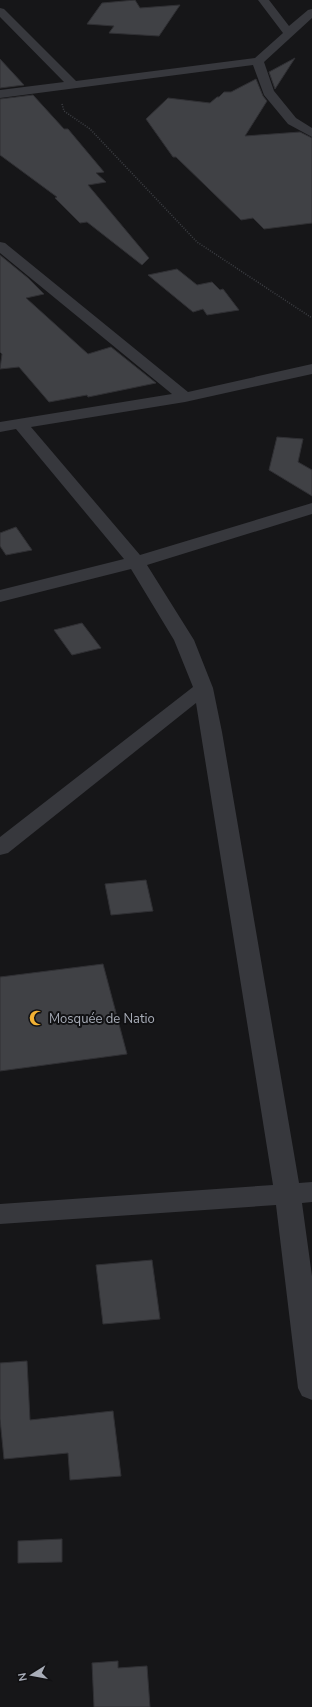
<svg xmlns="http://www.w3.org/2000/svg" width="312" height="1707" viewBox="0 0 312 1707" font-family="'Nunito Sans',sans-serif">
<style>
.building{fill:#404145;stroke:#303034}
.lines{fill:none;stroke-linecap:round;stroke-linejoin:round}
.path{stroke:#3d3f44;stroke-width:1.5;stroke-dasharray:1 1.5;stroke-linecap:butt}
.minor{fill:#37383d;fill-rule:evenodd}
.labels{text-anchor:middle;stroke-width:4;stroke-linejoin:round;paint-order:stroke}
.poi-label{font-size:13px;fill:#a8adb8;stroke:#111113;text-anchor:start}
</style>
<rect width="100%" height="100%" fill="#161618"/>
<g class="building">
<polygon points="135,0 140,8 180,5 159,36 109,33 114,26 87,24 102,3"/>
<polygon points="295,58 275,89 269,72"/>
<polygon points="0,59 24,85 0,88"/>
<polygon points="256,79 263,96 267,101 245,136 300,132 312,138 312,223 264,229 253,218 241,220 176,157 173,157 146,119 168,98 210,103 217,97 219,97 224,92 231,92"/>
<polygon points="33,95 64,129 68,129 104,172 96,173 106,182 88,185 149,258 142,265 87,222 80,223 55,198 57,197 0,155 0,99"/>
<polygon points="0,255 28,278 44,294 26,298 88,354 111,347 156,383 88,397 87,395 49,402 19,367 0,369 2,354 0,352"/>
<polygon points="177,269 197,285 212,282 220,290 223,289 239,310 207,315 203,309 193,312 148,275"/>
<polygon points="277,437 303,439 298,462 312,470 312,496 269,470"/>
<polygon points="16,527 32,550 6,555 0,546 0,533"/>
<polygon points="82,623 101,648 72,655 54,630"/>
<polygon points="146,880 153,911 111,915 105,884"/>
<polygon points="103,964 127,1054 0,1071 0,977"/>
<polygon points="152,1260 160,1319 103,1324 96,1265"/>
<polygon points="27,1361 30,1420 113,1411 121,1476 70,1480 68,1453 4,1459 0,1419 0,1363"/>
<polygon points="62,1539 62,1562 18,1563 18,1541"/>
<polygon points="118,1661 118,1668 147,1666 150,1707 94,1707 92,1663"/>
</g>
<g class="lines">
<polyline class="path" points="62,104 64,111 90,129 197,242 312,318"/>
<g class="minor">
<polygon points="258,0 269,0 289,26 308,10 312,9 312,18 264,62 274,91 296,118 312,128 312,137 288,124 264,95 253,65 0,98 0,90 64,82 0,17 0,8 4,9 76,81 255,58 283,33"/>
<polygon points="0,242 5,243 188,392 312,364 312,374 185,402 31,427 140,555 312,503 312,514 147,565 194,640 213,688 222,732 299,1183 312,1182 312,1202 302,1203 312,1276 312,1400 302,1396 298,1388 276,1205 0,1224 0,1204 273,1185 196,703 8,853 0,855 0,837 193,687 174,640 131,569 0,602 0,590 124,559 16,429 0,432 0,422 172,394 0,253"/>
</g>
</g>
<defs>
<symbol id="mosque-bare" viewBox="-9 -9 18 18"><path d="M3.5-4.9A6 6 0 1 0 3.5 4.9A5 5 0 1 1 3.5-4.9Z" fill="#f2b134" stroke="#111113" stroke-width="2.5" paint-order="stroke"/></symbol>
</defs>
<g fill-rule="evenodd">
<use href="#mosque-bare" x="26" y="1007" width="22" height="22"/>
</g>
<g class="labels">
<g class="poi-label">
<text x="49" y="1023">Mosquée de Natio</text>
</g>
</g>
<g transform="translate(32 1675) rotate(259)" stroke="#111113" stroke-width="3" paint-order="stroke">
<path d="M0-3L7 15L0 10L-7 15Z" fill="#a8adb8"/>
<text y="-6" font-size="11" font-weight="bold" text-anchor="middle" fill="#a8adb8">N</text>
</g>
</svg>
